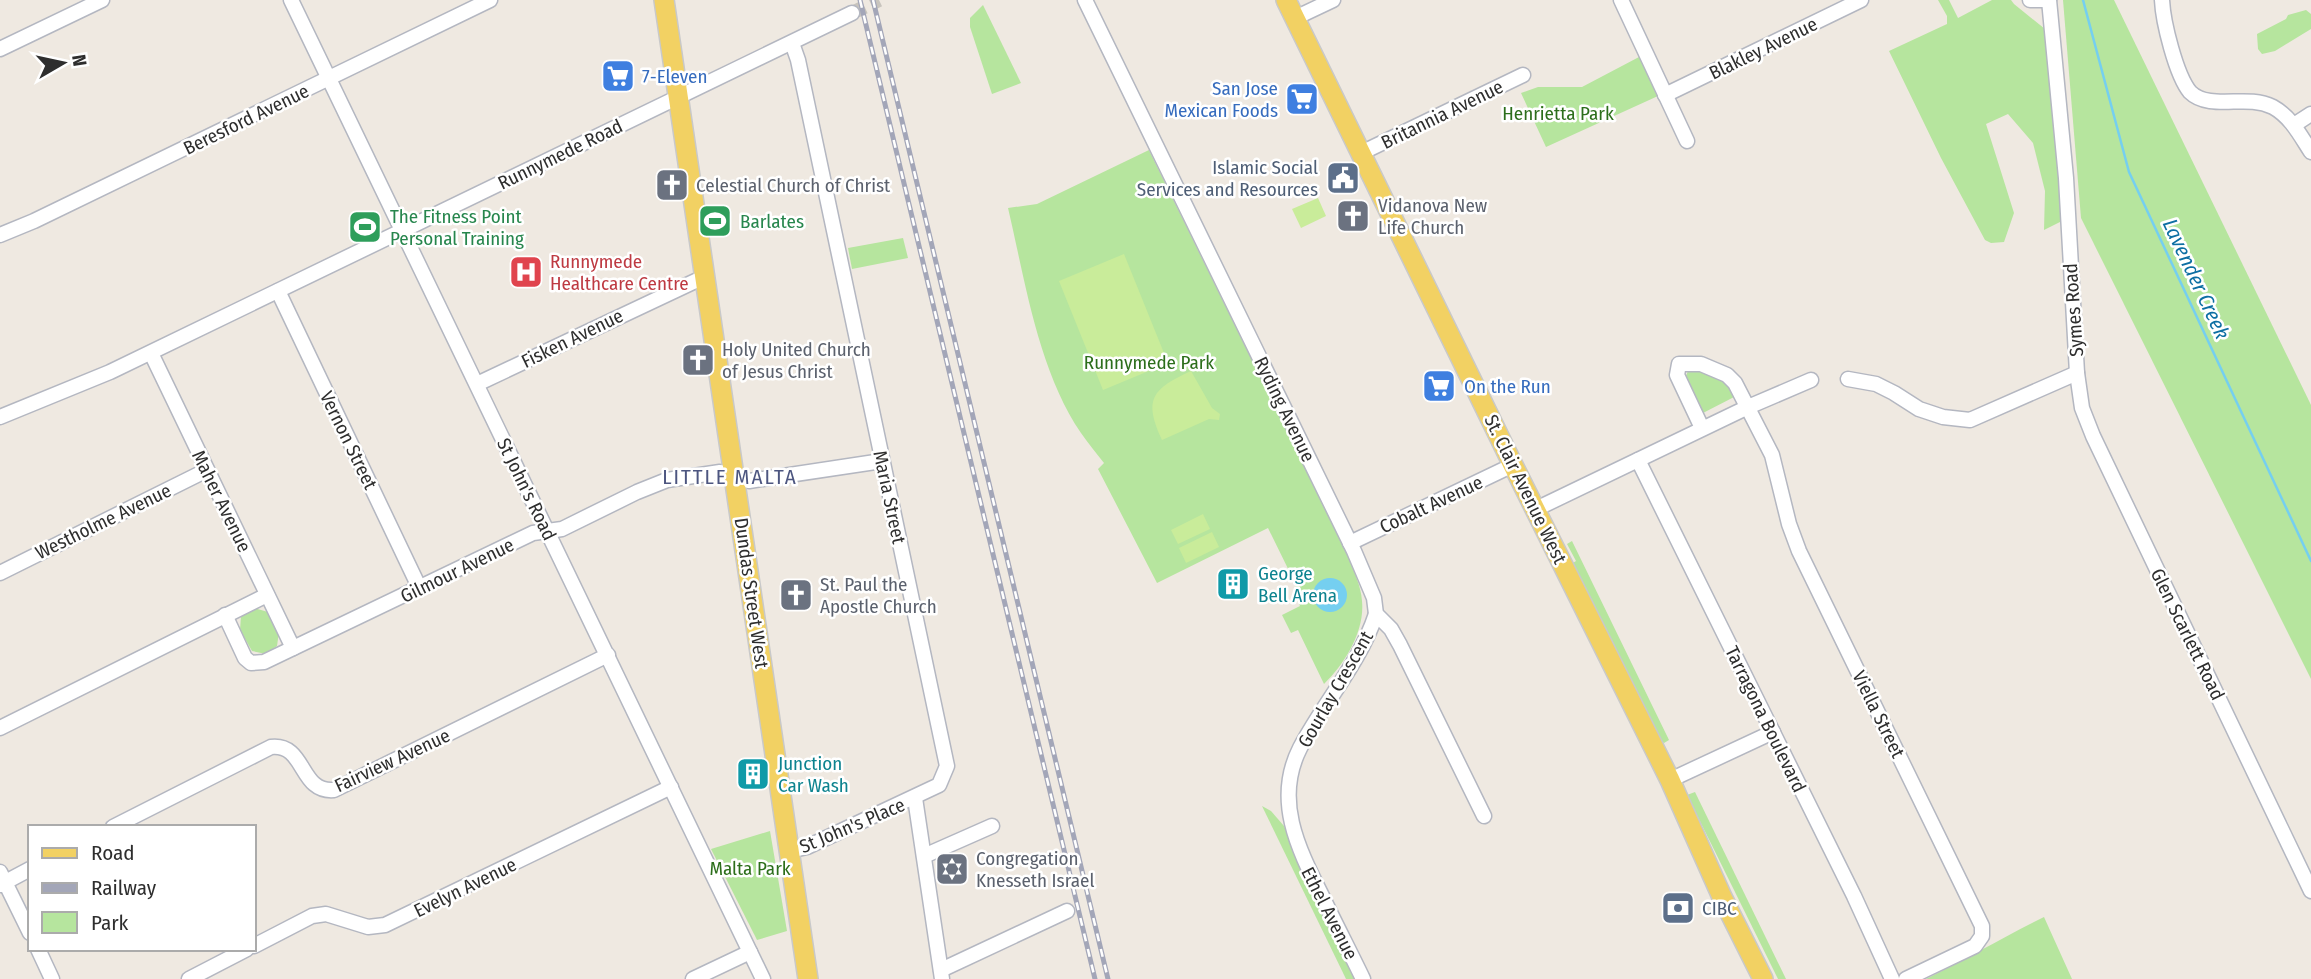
<svg xmlns="http://www.w3.org/2000/svg" width="2311" height="979" viewBox="0 0 2311 979" font-family="'Fira Sans Condensed',sans-serif">
<style>
.green{fill:#b6e59e}
.pitch{fill:#c9ec9a}
.water{fill:#75cff0}
.lines{fill:none;stroke-linecap:round;stroke-linejoin:round}
.stream{stroke:#75cff0;stroke-width:2.5}
.minor-tunnel{stroke:#c8c4bd;stroke-width:14;stroke-dasharray:14 7;stroke-linecap:butt}
.minor-casing{stroke:#b4b7c1;stroke-width:17}
.major-casing{stroke:#c9c9c9;stroke-width:22}
.minor{stroke:#fff;stroke-width:14}
.major{stroke:#f2d163;stroke-width:19}
.rail-casing{stroke:#a3a6b8;stroke-width:5}
.rail{stroke:#fff;stroke-width:2.5;stroke-dasharray:8;stroke-linecap:butt}
.labels{text-anchor:middle;stroke-width:5;stroke-linejoin:round;paint-order:stroke}
.street-label{font-size:19px;fill:#2e2e2e;stroke:#fff}
.shop-label{font-size:19px;fill:#366cbe;stroke:#fff;text-anchor:start}
.park-label{font-size:19px;fill:#2c6e1b;stroke:#fff}
.service-label{font-size:19px;fill:#4e5e75;stroke:#fff;text-anchor:end}
.worship-label{font-size:19px;fill:#5b616d;stroke:#fff;text-anchor:start}
.leisure-label{font-size:19px;fill:#27864d;stroke:#fff;text-anchor:start}
.health-label{font-size:19px;fill:#be3a42;stroke:#fff;text-anchor:start}
.culture-label{font-size:19px;fill:#0d838f;stroke:#fff;text-anchor:start}
.water-label{font-size:21px;font-style:italic;fill:#0d6fa3;stroke:#fff}
.neighbourhood-label{font-size:21px;letter-spacing:2px;fill:#4d5680;stroke:#fff}
</style>
<rect width="100%" height="100%" fill="#efe9e1"/>
<g class="green">
<polygon points="1938,0 1949,0 1958,18 1992,0 2011,0 2014,4 2045,29 2062,221 2044,230 2045,191 2033,143 2008,114 1986,124 2014,213 2004,242 1991,243 1985,240 1941,158 1889,51 1947,24 1947,16"/>
<polygon points="2063,0 2114,0 2311,405 2311,679 2081,218"/>
<polygon points="983,5 1021,83 992,94 970,27 970,18"/>
<polygon points="2306,10 2311,14 2311,29 2275,51 2262,54 2258,49 2257,34 2286,19 2288,15"/>
<polygon points="1639,57 1658,96 1546,147 1521,93 1538,87 1582,87"/>
<path d="M 1149,150 L 1349,558 C 1354,572 1361,586 1362,601 C 1365,631 1345,664 1324,684 L 1298,630 L 1291,633 L 1282,615 L 1300,606 L 1294,594 L 1296,585 L 1268,528 L 1157,583 L 1098,469 L 1104,463 C 1096,453 1088,443 1081,433 C 1038,370 1025,280 1008,208 L 1037,204 Z"/>
<polygon points="903,238 908,258 852,269 848,248"/>
<polygon points="1693,368 1723,378 1736,396 1703,413 1686,376 1688,371"/>
<polygon points="1572,541 1669,740 1664,743 1662,742 1573,563 1576,561 1567,544"/>
<polygon points="254,608 268,612 279,632 277,646 266,654 252,651 240,630 241,616"/>
<polygon points="1695,792 1786,979 1778,979 1687,795"/>
<polygon points="1262,806 1271,811 1284,826 1356,979 1346,979"/>
<polygon points="770,831 787,931 757,940 711,849"/>
<path d="M 2044,917 L 2072,979 L 1926,979 C 1967,959 2003,937 2044,917 Z"/>
</g>
<g class="pitch">
<polygon points="1318,198 1326,216 1301,228 1292,209"/>
<polygon points="1124,254 1168,363 1103,390 1059,281"/>
<path d="M 1191,371 L 1212,408 L 1220,414 L 1219,420 L 1209,419 L 1162,440 C 1143,399 1152,389 1191,371 Z"/>
<polygon points="1203,514 1210,529 1178,544 1171,530"/>
<polygon points="1212,532 1219,547 1186,563 1179,548"/>
</g>
<circle class="water" cx="1330" cy="595" r="17"/>
<g class="lines">
<polyline class="stream" points="2083,0 2129,172 2311,561"/>
<polyline class="minor-tunnel" points="852,13 879,0"/>
<defs>
<g id="minor">
<polyline points="291,0 763,979"/>
<polyline points="1085,0 1354,551 1374,598 1376,614 1391,629 1400,645 1484,816"/>
<polyline points="1621,0 1687,141"/>
<polyline points="2030,0 2049,0"/>
<polyline points="2049,0 2066,178 2077,373 2082,408 2093,436 2311,891"/>
<path d="M 2162,0 C 2163,22 2176,75 2190,92 C 2195,97 2203,100 2210,101 C 2231,104 2252,97 2273,107 C 2291,117 2300,135 2311,152"/>
<polyline points="1295,18 1333,0"/>
<polyline points="0,49 102,0"/>
<polyline points="1665,95 1861,0"/>
<polyline points="2294,125 2311,114"/>
<polyline points="1361,153 1523,75"/>
<polyline points="0,235 34,221 490,0"/>
<polyline points="278,291 420,589"/>
<polyline points="151,353 293,648"/>
<polyline points="1848,379 1876,384 1894,393 1919,409 1943,417 1970,420 2077,373"/>
<polyline points="477,384 706,276"/>
<polyline points="0,417 110,372 852,13"/>
<polyline points="1702,428 1677,375 1679,364 1701,364 1727,375 1735,383 1772,455 1789,524 1799,551 1982,926 1982,936 1975,946 1906,979"/>
<polyline points="1638,460 1854,896 1892,979"/>
<polyline points="1536,509 1748,407 1811,380"/>
<polyline points="1350,543 1513,465"/>
<polyline points="0,573 207,470"/>
<polyline points="225,615 245,658 251,663 264,662 533,533 562,529 637,492 667,480 720,472 749,481 882,461"/>
<polyline points="0,728 267,595"/>
<polyline points="1670,780 1773,732"/>
<polyline points="915,798 942,979"/>
<path d="M 113,827 L 271,747 C 306,743 299,793 334,790 L 608,655"/>
<polyline points="789,851 807,847 939,785 947,766 798,60 792,43"/>
<polyline points="924,856 992,826"/>
<polyline points="0,872 30,933"/>
<polyline points="0,885 30,869"/>
<polyline points="254,946 312,916 326,914 368,927 385,925 671,787"/>
<polyline points="38,949 52,979"/>
<polyline points="941,970 1067,911"/>
<polyline points="189,979 247,949"/>
<polyline points="693,979 750,952"/>
<path d="M 1363,979 C 1350,952 1336,925 1323,898 C 1299,850 1273,801 1300,748 C 1324,702 1360,663 1376,614"/>
</g>
<g id="major">
<polyline points="664,0 808,979"/>
<polyline points="1286,0 1513,465 1670,780 1722,897 1763,979"/>
</g>
</defs>
<use href="#minor" class="minor-casing"/>
<use href="#major" class="major-casing"/>
<use href="#minor" class="minor"/>
<use href="#major" class="major"/>
<defs>
<g id="rail">
<polyline points="860,0 1095,979"/>
<polyline points="873,0 1108,979"/>
</g>
</defs>
<use href="#rail" class="rail-casing"/>
<use href="#rail" class="rail"/>
</g>
<defs>
<symbol id="supermarket-square" viewBox="-11 -11 22 22"><rect x="-9" y="-9" width="18" height="18" rx="4" fill="#3f7fe0" stroke="#fff"/><path d="M-6-5.5h2.5l.6 2H6L4.5 2H-2.5L-4.4-4H-6ZM-1.5 3.2a1.3 1.3 0 1 0 .1 0ZM3 3.2a1.3 1.3 0 1 0 .1 0Z" fill="#fff"/></symbol>
<symbol id="civic-square" viewBox="-11 -11 22 22"><rect x="-9" y="-9" width="18" height="18" rx="4" fill="#5c6f8a" stroke="#fff"/><path d="M-.6-6.5H3V-4.5H.6V-3L4-1V1h2V6H-6V1h2V-1L-.6-3ZM-1.2 2.5V6h2.4V2.5Z" fill="#fff"/></symbol>
<symbol id="church-square" viewBox="-11 -11 22 22"><rect x="-9" y="-9" width="18" height="18" rx="4" fill="#6b7280" stroke="#fff"/><path d="M-1.2-6h2.4v3.5h3.3v2.4h-3.3V6h-2.4V-.1h-3.3v-2.4h3.3Z" fill="#fff"/></symbol>
<symbol id="stadium-square" viewBox="-11 -11 22 22"><rect x="-9" y="-9" width="18" height="18" rx="4" fill="#2e9e5b" stroke="#fff"/><path d="M0-5a6.5 5 0 1 0 0 10a6.5 5 0 1 0 0-10ZM-3.5-1.8h7v3.6h-7Z" fill="#fff"/></symbol>
<symbol id="hospital-square" viewBox="-11 -11 22 22"><rect x="-9" y="-9" width="18" height="18" rx="4" fill="#e0444e" stroke="#fff"/><path d="M-5-5h3v3.5h4V-5h3V5h-3V1.5h-4V5h-3Z" fill="#fff"/></symbol>
<symbol id="building-square" viewBox="-11 -11 22 22"><rect x="-9" y="-9" width="18" height="18" rx="4" fill="#0f9aa8" stroke="#fff"/><path d="M-4-6H4V6H1V3H-1V6H-4ZM-2.5-4.3h1.7v1.8h-1.7ZM.8-4.3h1.7v1.8H.8ZM-2.5-1h1.7V.8h-1.7ZM.8-1h1.7V.8H.8Z" fill="#fff"/></symbol>
<symbol id="synagogue-square" viewBox="-11 -11 22 22"><rect x="-9" y="-9" width="18" height="18" rx="4" fill="#6b7280" stroke="#fff"/><path d="M0-6.5L5.6 3.2H-5.6ZM0 6.5L5.6-3.2H-5.6Z" fill="#fff"/></symbol>
<symbol id="bank-square" viewBox="-11 -11 22 22"><rect x="-9" y="-9" width="18" height="18" rx="4" fill="#5c6f8a" stroke="#fff"/><path d="M-6-4H6V4H-6ZM0-2.3a2.3 2.3 0 1 0 0 4.6a2.3 2.3 0 1 0 0-4.6Z" fill="#fff"/></symbol>
</defs>
<g fill-rule="evenodd">
<use href="#supermarket-square" x="599" y="57" width="38" height="38"/>
<use href="#supermarket-square" x="1283" y="80" width="38" height="38"/>
<use href="#civic-square" x="1324" y="159" width="38" height="38"/>
<use href="#church-square" x="653" y="166" width="38" height="38"/>
<use href="#church-square" x="1334" y="197" width="38" height="38"/>
<use href="#stadium-square" x="696" y="202" width="38" height="38"/>
<use href="#stadium-square" x="346" y="208" width="38" height="38"/>
<use href="#hospital-square" x="507" y="253" width="38" height="38"/>
<use href="#church-square" x="679" y="341" width="38" height="38"/>
<use href="#supermarket-square" x="1420" y="367" width="38" height="38"/>
<use href="#building-square" x="1214" y="565" width="38" height="38"/>
<use href="#church-square" x="777" y="576" width="38" height="38"/>
<use href="#building-square" x="734" y="755" width="38" height="38"/>
<use href="#synagogue-square" x="933" y="850" width="38" height="38"/>
<use href="#bank-square" x="1659" y="889" width="38" height="38"/>
</g>
<g class="labels">
<g class="street-label">
<text transform="translate(1763 48) rotate(-26)" y="7">Blakley Avenue</text>
<text transform="translate(1442 114) rotate(-26)" y="7">Britannia Avenue</text>
<text transform="translate(246 119) rotate(-26)" y="7">Beresford Avenue</text>
<text transform="translate(560 154) rotate(-26)" y="7">Runnymede Road</text>
<text transform="translate(2073 310) rotate(-94)" y="7">Symes Road</text>
<text transform="translate(572 338) rotate(-26)" y="7">Fisken Avenue</text>
<text transform="translate(1285 409) rotate(64)" y="7">Ryding Avenue</text>
<text transform="translate(349 440) rotate(64)" y="7">Vernon Street</text>
<text transform="translate(527 489) rotate(64)" y="7">St John's Road</text>
<text transform="translate(1526 489) rotate(64)" y="7">St. Clair Avenue West</text>
<text transform="translate(890 497) rotate(78)" y="7">Maria Street</text>
<text transform="translate(222 501) rotate(64)" y="7">Maher Avenue</text>
<text transform="translate(1431 504) rotate(-25)" y="7">Cobalt Avenue</text>
<text transform="translate(103 521) rotate(-26)" y="7">Westholme Avenue</text>
<text transform="translate(457 570) rotate(-26)" y="7">Gilmour Avenue</text>
<text transform="translate(752 593) rotate(82)" y="7">Dundas Street West</text>
<text transform="translate(2188 634) rotate(64)" y="7">Glen Scarlett Road</text>
<text transform="translate(1335 689) rotate(-60)" y="7">Gourlay Crescent</text>
<text transform="translate(1879 714) rotate(64)" y="7">Viella Street</text>
<text transform="translate(1766 719) rotate(64)" y="7">Tarragona Boulevard</text>
<text transform="translate(392 760) rotate(-25)" y="7">Fairview Avenue</text>
<text transform="translate(852 825) rotate(-23)" y="7">St John's Place</text>
<text transform="translate(465 887) rotate(-26)" y="7">Evelyn Avenue</text>
<text transform="translate(1330 913) rotate(63)" y="7">Ethel Avenue</text>
</g>
<g class="shop-label">
<text x="642" y="83">7-Eleven</text>
<text x="1278" y="95" text-anchor="end">San Jose<tspan x="1278" dy="22">Mexican Foods</tspan></text>
<text x="1464" y="393">On the Run</text>
</g>
<g class="park-label">
<text x="1558" y="120">Henrietta Park</text>
<text x="1149" y="369">Runnymede Park</text>
<text x="750" y="875">Malta Park</text>
</g>
<g class="service-label">
<text x="1318" y="174">Islamic Social<tspan x="1318" dy="22">Services and Resources</tspan></text>
<text x="1702" y="915" text-anchor="start">CIBC</text>
</g>
<g class="worship-label">
<text x="696" y="192">Celestial Church of Christ</text>
<text x="1378" y="212">Vidanova New<tspan x="1378" dy="22">Life Church</tspan></text>
<text x="722" y="356">Holy United Church<tspan x="722" dy="22">of Jesus Christ</tspan></text>
<text x="820" y="591">St. Paul the<tspan x="820" dy="22">Apostle Church</tspan></text>
<text x="976" y="865">Congregation<tspan x="976" dy="22">Knesseth Israel</tspan></text>
</g>
<g class="leisure-label">
<text x="390" y="223">The Fitness Point<tspan x="390" dy="22">Personal Training</tspan></text>
<text x="740" y="228">Barlates</text>
</g>
<g class="health-label">
<text x="550" y="268">Runnymede<tspan x="550" dy="22">Healthcare Centre</tspan></text>
</g>
<g class="culture-label">
<text x="1258" y="580">George<tspan x="1258" dy="22">Bell Arena</tspan></text>
<text x="778" y="770">Junction<tspan x="778" dy="22">Car Wash</tspan></text>
</g>
<g class="water-label">
<text transform="translate(2196 279) rotate(65)" y="7">Lavender Creek</text>
</g>
<g class="neighbourhood-label">
<text x="730" y="484">LITTLE MALTA</text>
</g>
</g>
<rect x="28" y="825" width="228" height="126" fill="#ffffff" stroke="#ababab" stroke-width="2"/>
<rect x="42" y="848" width="35" height="10" fill="#f2d163" stroke="#ababab" stroke-width="2"/>
<text x="91" y="860" font-size="21" fill="#2e2e2e">Road</text>
<rect x="42" y="883" width="35" height="10" fill="#a3a6b8" stroke="#ababab" stroke-width="2"/>
<text x="91" y="895" font-size="21" fill="#2e2e2e">Railway</text>
<rect x="42" y="912" width="35" height="21" fill="#b6e59e" stroke="#ababab" stroke-width="2"/>
<text x="91" y="930" font-size="21" fill="#2e2e2e">Park</text>
<g transform="translate(63 63) rotate(81)" stroke="#ffffff" stroke-width="5" paint-order="stroke">
<path d="M0-5L12 26L0 18L-12 26Z" fill="#2e2e2e"/>
<text y="-10" font-size="19" font-weight="bold" text-anchor="middle" fill="#2e2e2e">N</text>
</g>
</svg>
